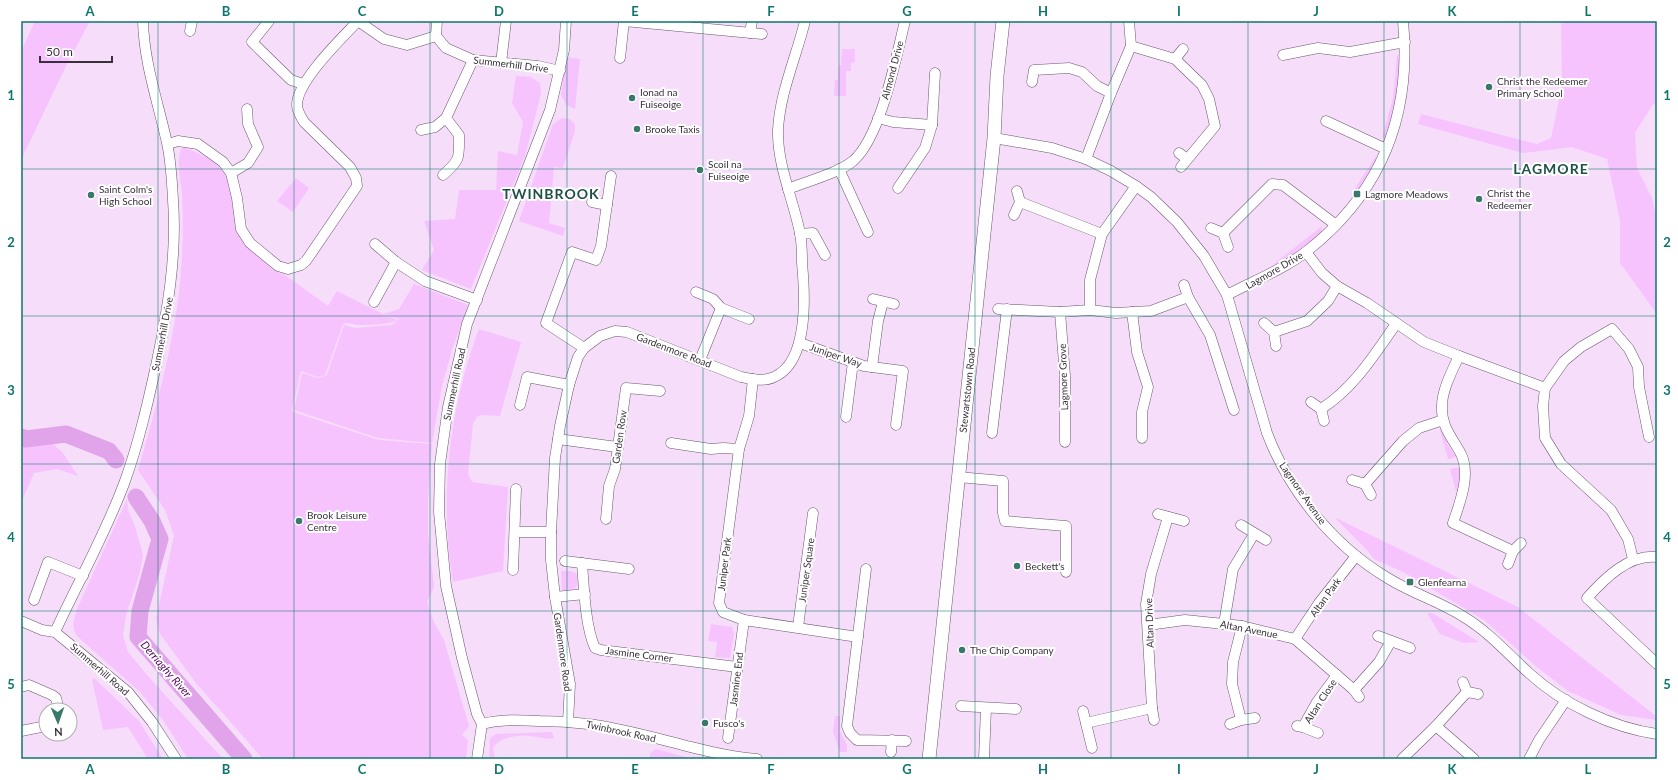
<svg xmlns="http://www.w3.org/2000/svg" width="1678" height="780" viewBox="0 0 1678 780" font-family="Lato,sans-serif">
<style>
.green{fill:#f7c3ff}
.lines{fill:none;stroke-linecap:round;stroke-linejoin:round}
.river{stroke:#e1a4ea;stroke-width:17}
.minor-casing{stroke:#6b556e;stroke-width:11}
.major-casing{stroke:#6b556e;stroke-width:14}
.minor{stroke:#fff;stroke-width:10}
.major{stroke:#fff;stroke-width:13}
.grid{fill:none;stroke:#0f766e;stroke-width:1;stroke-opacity:0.55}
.poi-dot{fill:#387969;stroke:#fff;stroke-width:1.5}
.labels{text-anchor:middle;stroke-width:4;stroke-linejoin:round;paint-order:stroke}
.street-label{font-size:10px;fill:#3a303b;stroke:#fff}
.poi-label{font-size:10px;fill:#3a303b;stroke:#fff;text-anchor:start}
.water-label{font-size:11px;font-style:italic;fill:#51035c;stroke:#fff}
.district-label{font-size:14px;font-weight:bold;letter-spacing:1px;fill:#1d5145;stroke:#fff}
.neatline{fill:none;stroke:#0f766e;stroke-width:1.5}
.grid-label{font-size:13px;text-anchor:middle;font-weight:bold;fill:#0f766e}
</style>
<rect width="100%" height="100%" fill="#f6ddfa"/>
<g class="green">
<polygon points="35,21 90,21 66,66 21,160 21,52"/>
<polygon points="1572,21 1657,21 1657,107 1653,104 1635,133 1637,168 1652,198 1657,219 1657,314 1620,263 1620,221 1607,159 1572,147 1523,153 1418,124 1421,114 1537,144 1551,138 1562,86 1561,23"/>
<polygon points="842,49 855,49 855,62 851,63 851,71 846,71 846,96 834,96 835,80 838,80 838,65 841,65"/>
<path d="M 1397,54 C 1407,72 1392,117 1386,136 L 1382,138 L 1393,98 Z"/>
<polygon points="566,57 580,59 575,109 566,105 561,95"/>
<polygon points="516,76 531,77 540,83 541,94 525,156 471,289 422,270 434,250 424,221 455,219 459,190 496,190 498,151 517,155 523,122 512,103"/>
<polygon points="562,118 570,119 575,125 575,131 563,168 554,167 549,223 565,228 563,236 519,221 553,124"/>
<path d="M 185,147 L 216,162 L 226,175 L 232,193 L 238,233 L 244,243 L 273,270 L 285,275 L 328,306 L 337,291 L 383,314 L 399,309 L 414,284 L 468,305 L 452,350 L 442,386 L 432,443 L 378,438 L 294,410 L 302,373 L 318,378 L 327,375 L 344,325 L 355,328 L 392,325 L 399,319 L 383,314 L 382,314 L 398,320 C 387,325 371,325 359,325 C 353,325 349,322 343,324 L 325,375 L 318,377 L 301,371 L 292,410 L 293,412 L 379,440 L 432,444 L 428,499 L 428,532 L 434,587 L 427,602 L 434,622 L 444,640 L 469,726 L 462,735 L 468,740 L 466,759 L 263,759 L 196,683 L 160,634 L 156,619 L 174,536 L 165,510 L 138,470 C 158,402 178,330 182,258 C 183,237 183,215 182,194 C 181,179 176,164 181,149 Z"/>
<polygon points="1376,156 1376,160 1358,192 1354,190"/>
<polygon points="296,178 309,188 293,212 277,201"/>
<polygon points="1322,226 1321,233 1290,257 1271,268 1270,267"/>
<path d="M 479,329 L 521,342 L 500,416 L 483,415 L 477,417 L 473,424 L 468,474 L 472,482 L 508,487 L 503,571 L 453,582 C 439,499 449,408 479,329 Z"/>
<polygon points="1440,431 1442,431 1448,445 1456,457 1448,459"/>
<polygon points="51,442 63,453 78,476 57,469 34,473 21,503 21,444 34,444"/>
<polygon points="1460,467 1459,489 1456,492 1450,469"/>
<polygon points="127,499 128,510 135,526 143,555 139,576 126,615 123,635 128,652 147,675 223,759 188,759 163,720 140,692 77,636 74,630 73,624 77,609"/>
<polygon points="1334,517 1518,607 1657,717 1657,720 1621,715 1568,691 1538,668 1484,620 1405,573 1374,559 1366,549"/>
<path d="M 561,571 L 571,571 L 576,573 L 578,584 C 574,590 570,591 562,590 Z"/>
<polygon points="1427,613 1432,613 1479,642 1463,643 1440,634"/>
<polygon points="711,624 732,627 734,633 730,658 715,657 717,642 708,641"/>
<polygon points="94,678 139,721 163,759 148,759 128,727 103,730 92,680"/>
<polygon points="835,716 840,716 840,731 847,745 847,752 840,752 833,732"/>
<path d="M 552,732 L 554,738 C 545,740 538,736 529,736 C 517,735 499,737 493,748 L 495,759 L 489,756 L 490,738 L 496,734 Z"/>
<polygon points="656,749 693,759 649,759 651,752"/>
</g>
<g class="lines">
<g class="river">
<polyline points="21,437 26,439 66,434 109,451 116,460"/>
<polyline points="136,497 152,521 160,539 140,611 138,637 244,759"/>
</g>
<defs>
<g id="minor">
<polyline points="269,21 252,42 291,80 303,84"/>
<polyline points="437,21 436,36 446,48 473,60 538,66 560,71"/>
<polyline points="624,21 762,34"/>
<polyline points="190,31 192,21"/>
<polyline points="750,33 752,21"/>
<polyline points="1131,46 1175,59 1202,85 1209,99 1215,126 1181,167"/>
<polyline points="1283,55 1318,48 1350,52 1405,42"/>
<polyline points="620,58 624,21"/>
<polyline points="1175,59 1183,49"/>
<polyline points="501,63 506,21"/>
<polyline points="1032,82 1034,70 1069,68 1082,72 1097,86 1111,93"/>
<polyline points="878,118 893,122 932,125"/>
<polyline points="1326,121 1386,149"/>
<polyline points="421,130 435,127 446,118"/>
<path d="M 994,138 L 1052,148 L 1086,159 L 1111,171 L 1136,186 L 1151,197 L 1177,222 L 1204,256 L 1227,295 L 1267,433 C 1289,491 1333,545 1386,577 C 1411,593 1439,601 1464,617 C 1489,632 1509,655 1530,674 C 1563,704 1613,728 1657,734"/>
<path d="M 168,144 L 178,141 L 198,144 L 223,162 L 231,173 L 237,198 L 241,229 L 250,243 L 278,266 L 288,269 L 301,265 L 306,261 L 357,186 L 356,178 L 350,167 L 304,122 C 301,117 297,111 297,105 C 297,81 341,39 358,21 L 384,39 L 407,45 L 436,36"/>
<polyline points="1179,153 1187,159"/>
<polyline points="1086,159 1111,93 1131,46 1129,21"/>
<polyline points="839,169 868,232"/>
<polyline points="231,173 248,163 258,147 248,124 247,109"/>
<path d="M 443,175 C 461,159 459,158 459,135 L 446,118 L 473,60"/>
<polyline points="898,188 925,148 932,125 935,73"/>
<path d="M 788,189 C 807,181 837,174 853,161 C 881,137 896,57 905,21"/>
<polyline points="592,202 607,205"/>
<polyline points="1020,202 1102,234"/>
<polyline points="1014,215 1020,202 1017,191"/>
<polyline points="1211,228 1223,233 1228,247"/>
<polyline points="1223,233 1272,184 1283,185 1336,225"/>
<polyline points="800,234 813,233 825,255"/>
<polyline points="375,244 396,262 425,281 477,300"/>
<polyline points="1306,252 1322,273 1337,286 1367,303 1424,342 1459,356 1545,388"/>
<polyline points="1184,285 1188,297 1210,335 1234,410"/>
<polyline points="696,292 713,299 721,308 749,319"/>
<path d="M 1227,295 C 1253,281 1283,270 1307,251 C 1382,192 1412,115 1403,21"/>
<polyline points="873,299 894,304"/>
<polyline points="374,302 396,262"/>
<polyline points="998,309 1060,312 1090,310 1116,313 1151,311 1188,297"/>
<polyline points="1090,310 1090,280 1102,234 1136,186"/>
<polyline points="1060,312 1065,376 1065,442"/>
<polyline points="1132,312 1137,352 1148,387 1142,412 1142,438"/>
<polyline points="1264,323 1274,332 1276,346"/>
<polyline points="1274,332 1307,321 1328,301 1337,286"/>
<polyline points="800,343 864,366 903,371 896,425"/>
<polyline points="584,348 546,323 572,252 596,260 601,246 611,176"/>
<path d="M 1459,356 C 1452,371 1442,390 1442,406 C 1441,427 1452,437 1461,454 C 1471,475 1460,502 1453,523 L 1513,551"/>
<polyline points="700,360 721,308"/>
<polyline points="872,367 878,321 883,302"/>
<polyline points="753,379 749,416 739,449 719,603 723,612 744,620 858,637"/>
<polyline points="1311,402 1321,409 1324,421"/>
<polyline points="520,405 527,377 569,385"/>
<path d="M 1321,409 C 1354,388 1374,355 1396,324"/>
<polyline points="846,417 853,362"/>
<polyline points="992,433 1007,309"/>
<polyline points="558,439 617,447"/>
<polyline points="671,443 711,449 723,448 739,449"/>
<polyline points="958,477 1003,481 1003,513 1005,521 1066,526 1066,572"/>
<polyline points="1352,480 1365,484 1371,495"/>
<polyline points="1365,484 1403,441 1419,428 1443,420"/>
<polyline points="1158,514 1184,521"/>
<polyline points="606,519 609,486 615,469 626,388 660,391"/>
<polyline points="1241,525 1266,540"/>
<polyline points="515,532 551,532"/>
<path d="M 1657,557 C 1629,554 1605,578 1587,598 L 1657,664"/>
<polyline points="1633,559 1628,539 1611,510 1561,464 1545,438 1543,406 1545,388 1564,361 1581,347 1612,329 1629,349 1638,367 1639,387 1649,437"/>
<polyline points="565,561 629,569"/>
<path d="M 582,563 C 584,587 585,626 595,648 L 601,650 L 737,667"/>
<polyline points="1508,564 1513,551 1521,543"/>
<polyline points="866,569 847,726 850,733 857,740 906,741"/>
<polyline points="513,570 516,489"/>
<polyline points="555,597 585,594"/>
<polyline points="34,600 48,562 83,576"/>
<polyline points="21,621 42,630 55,632 128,692 152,722 176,759"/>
<polyline points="1224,624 1233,569 1254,534"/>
<polyline points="1148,625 1185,620 1224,624 1242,626 1295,639 1354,690 1359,697"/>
<polyline points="798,627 813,513"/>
<path d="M 55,632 C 78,582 106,533 125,481 C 139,442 148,402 157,361 C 168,308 177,254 173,200 C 172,181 171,161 167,143 C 158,102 144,63 143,21"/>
<polyline points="1378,636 1410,648"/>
<polyline points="1295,639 1319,603 1356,556"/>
<polyline points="1463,682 1467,692 1478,694"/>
<polyline points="21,687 29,685 52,695 56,698 59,710"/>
<polyline points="1354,690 1379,662 1391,641"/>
<polyline points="961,706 1016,709"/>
<polyline points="1083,711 1092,748"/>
<polyline points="1154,720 1152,708 1146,604 1151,574 1168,517"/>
<polyline points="1241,720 1232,684 1233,662 1242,626"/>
<path d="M 568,722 L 570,684 L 555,597 L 551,560 L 551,532 L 555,458 L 560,426 L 569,385 L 578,357 L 584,348 L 600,336 L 615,331 L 627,332 L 741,377 C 752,379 764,382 774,377 C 809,362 805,294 802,263 C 802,253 802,243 800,233 C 793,199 777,164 778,130 C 780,92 796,58 805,21"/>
<polyline points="1086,723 1152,708"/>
<path d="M 482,724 C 501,719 520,720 540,721 C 556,721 572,722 588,724 C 645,731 699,754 757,759"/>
<polyline points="1230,724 1241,720 1255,718"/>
<polyline points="1297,726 1303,727 1318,733"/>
<polyline points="1436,726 1474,759"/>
<polyline points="1303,727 1317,702 1337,675"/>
<polyline points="21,731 46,726"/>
<polyline points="728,738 744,620"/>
<polyline points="891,752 892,740"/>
<polyline points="477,759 482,724 477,714 462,658 446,586 439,512 440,464 448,407 467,324 550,110 564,50 566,21"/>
<polyline points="984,759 986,708"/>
<polyline points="1402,759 1436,726 1467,692"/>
<polyline points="1529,759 1539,740 1566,700"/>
</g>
<polyline id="major" points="929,759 994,138 997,76 1003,21"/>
</defs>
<use href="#minor" class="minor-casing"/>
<use href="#major" class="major-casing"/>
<use href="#minor" class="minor"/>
<use href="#major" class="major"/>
</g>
<path class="grid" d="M 158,21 L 158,759M 294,21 L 294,759M 430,21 L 430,759M 567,21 L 567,759M 703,21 L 703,759M 839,21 L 839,759M 975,21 L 975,759M 1111,21 L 1111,759M 1248,21 L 1248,759M 1384,21 L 1384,759M 1520,21 L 1520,759M 21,169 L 1657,169M 21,316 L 1657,316M 21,464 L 1657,464M 21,611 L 1657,611"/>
<g class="poi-dot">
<circle cx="1489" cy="87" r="4"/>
<circle cx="632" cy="98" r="4"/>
<circle cx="637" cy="129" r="4"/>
<circle cx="700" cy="170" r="4"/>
<rect x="1353" y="190" width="8" height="8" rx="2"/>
<circle cx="91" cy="195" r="4"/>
<circle cx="1479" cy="199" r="4"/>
<circle cx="299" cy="521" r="4"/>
<circle cx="1017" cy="566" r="4"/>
<rect x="1406" y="578" width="8" height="8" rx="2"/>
<circle cx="962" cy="650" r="4"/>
<circle cx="705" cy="723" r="4"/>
</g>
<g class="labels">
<g class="street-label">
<text transform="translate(511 64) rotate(7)" y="4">Summerhill Drive</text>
<text transform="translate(892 70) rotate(-75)" y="4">Almond Drive</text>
<text transform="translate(1274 270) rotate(-30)" y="4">Lagmore Drive</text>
<text transform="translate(162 334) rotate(-79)" y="4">Summerhill Drive</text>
<text transform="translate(674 350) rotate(21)" y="4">Gardenmore Road</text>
<text transform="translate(836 355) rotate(19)" y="4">Juniper Way</text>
<text transform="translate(1063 377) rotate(-92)" y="4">Lagmore Grove</text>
<text transform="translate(454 384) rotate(-78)" y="4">Summerhill Road</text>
<text transform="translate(967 390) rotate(-84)" y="4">Stewartstown Road</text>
<text transform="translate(619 437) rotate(-82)" y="4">Garden Row</text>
<text transform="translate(1303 493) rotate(55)" y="4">Lagmore Avenue</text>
<text transform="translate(724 564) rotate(-83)" y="4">Juniper Park</text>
<text transform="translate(806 570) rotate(-82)" y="4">Juniper Square</text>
<text transform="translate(1325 597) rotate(-54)" y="4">Altan Park</text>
<text transform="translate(1149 623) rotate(-92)" y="4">Altan Drive</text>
<text transform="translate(1249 629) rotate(11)" y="4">Altan Avenue</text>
<text transform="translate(563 652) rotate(82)" y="4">Gardenmore Road</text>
<text transform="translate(639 654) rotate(7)" y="4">Jasmine Corner</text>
<text transform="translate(100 669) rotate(41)" y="4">Summerhill Road</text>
<text transform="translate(736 679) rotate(-83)" y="4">Jasmine End</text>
<text transform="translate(1320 701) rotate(-57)" y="4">Altan Close</text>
<text transform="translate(621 731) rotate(12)" y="4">Twinbrook Road</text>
</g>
<g class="poi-label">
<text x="1497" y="85">Christ the Redeemer<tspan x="1497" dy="12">Primary School</tspan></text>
<text x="640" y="96">Ionad na<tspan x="640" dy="12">Fuiseoige</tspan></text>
<text x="645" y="133">Brooke Taxis</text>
<text x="708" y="168">Scoil na<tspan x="708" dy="12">Fuiseoige</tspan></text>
<text x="99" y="193">Saint Colm's<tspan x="99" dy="12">High School</tspan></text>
<text x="1487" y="197">Christ the<tspan x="1487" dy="12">Redeemer</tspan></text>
<text x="1365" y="198">Lagmore Meadows</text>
<text x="307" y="519">Brook Leisure<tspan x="307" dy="12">Centre</tspan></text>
<text x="1025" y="570">Beckett's</text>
<text x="1418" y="586">Glenfearna</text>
<text x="970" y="654">The Chip Company</text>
<text x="713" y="727">Fusco's</text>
</g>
<g class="water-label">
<text transform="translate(166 669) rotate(49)" y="4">Derriaghy River</text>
</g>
<g class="district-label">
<text x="1551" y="174">LAGMORE</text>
<text x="551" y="199">TWINBROOK</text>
</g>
</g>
<rect width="1678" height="780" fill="none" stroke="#ffffff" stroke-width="44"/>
<g transform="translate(58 722) rotate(178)"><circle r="19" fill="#ffffff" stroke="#b0acb1"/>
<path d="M0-3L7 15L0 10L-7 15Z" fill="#387969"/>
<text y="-6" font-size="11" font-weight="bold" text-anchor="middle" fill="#3a303b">N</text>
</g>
<path d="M40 56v6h72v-6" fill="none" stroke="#3a303b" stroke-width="2"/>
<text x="46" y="56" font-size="12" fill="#3a303b" stroke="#ffffff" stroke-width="3" paint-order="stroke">50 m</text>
<rect x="22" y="22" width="1634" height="736" class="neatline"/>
<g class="grid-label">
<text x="90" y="16">A</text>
<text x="226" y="16">B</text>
<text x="362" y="16">C</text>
<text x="499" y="16">D</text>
<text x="635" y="16">E</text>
<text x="771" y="16">F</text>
<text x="907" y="16">G</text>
<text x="1043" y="16">H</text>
<text x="1179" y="16">I</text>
<text x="1316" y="16">J</text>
<text x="1452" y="16">K</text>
<text x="1588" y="16">L</text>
<text x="11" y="100">1</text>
<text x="1667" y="100">1</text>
<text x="11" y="247">2</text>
<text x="1667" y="247">2</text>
<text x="11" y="395">3</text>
<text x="1667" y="395">3</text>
<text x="11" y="542">4</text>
<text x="1667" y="542">4</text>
<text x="11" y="689">5</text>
<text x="1667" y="689">5</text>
<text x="90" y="774">A</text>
<text x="226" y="774">B</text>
<text x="362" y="774">C</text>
<text x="499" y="774">D</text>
<text x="635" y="774">E</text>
<text x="771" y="774">F</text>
<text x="907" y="774">G</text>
<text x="1043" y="774">H</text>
<text x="1179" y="774">I</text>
<text x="1316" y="774">J</text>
<text x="1452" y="774">K</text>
<text x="1588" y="774">L</text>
</g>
</svg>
